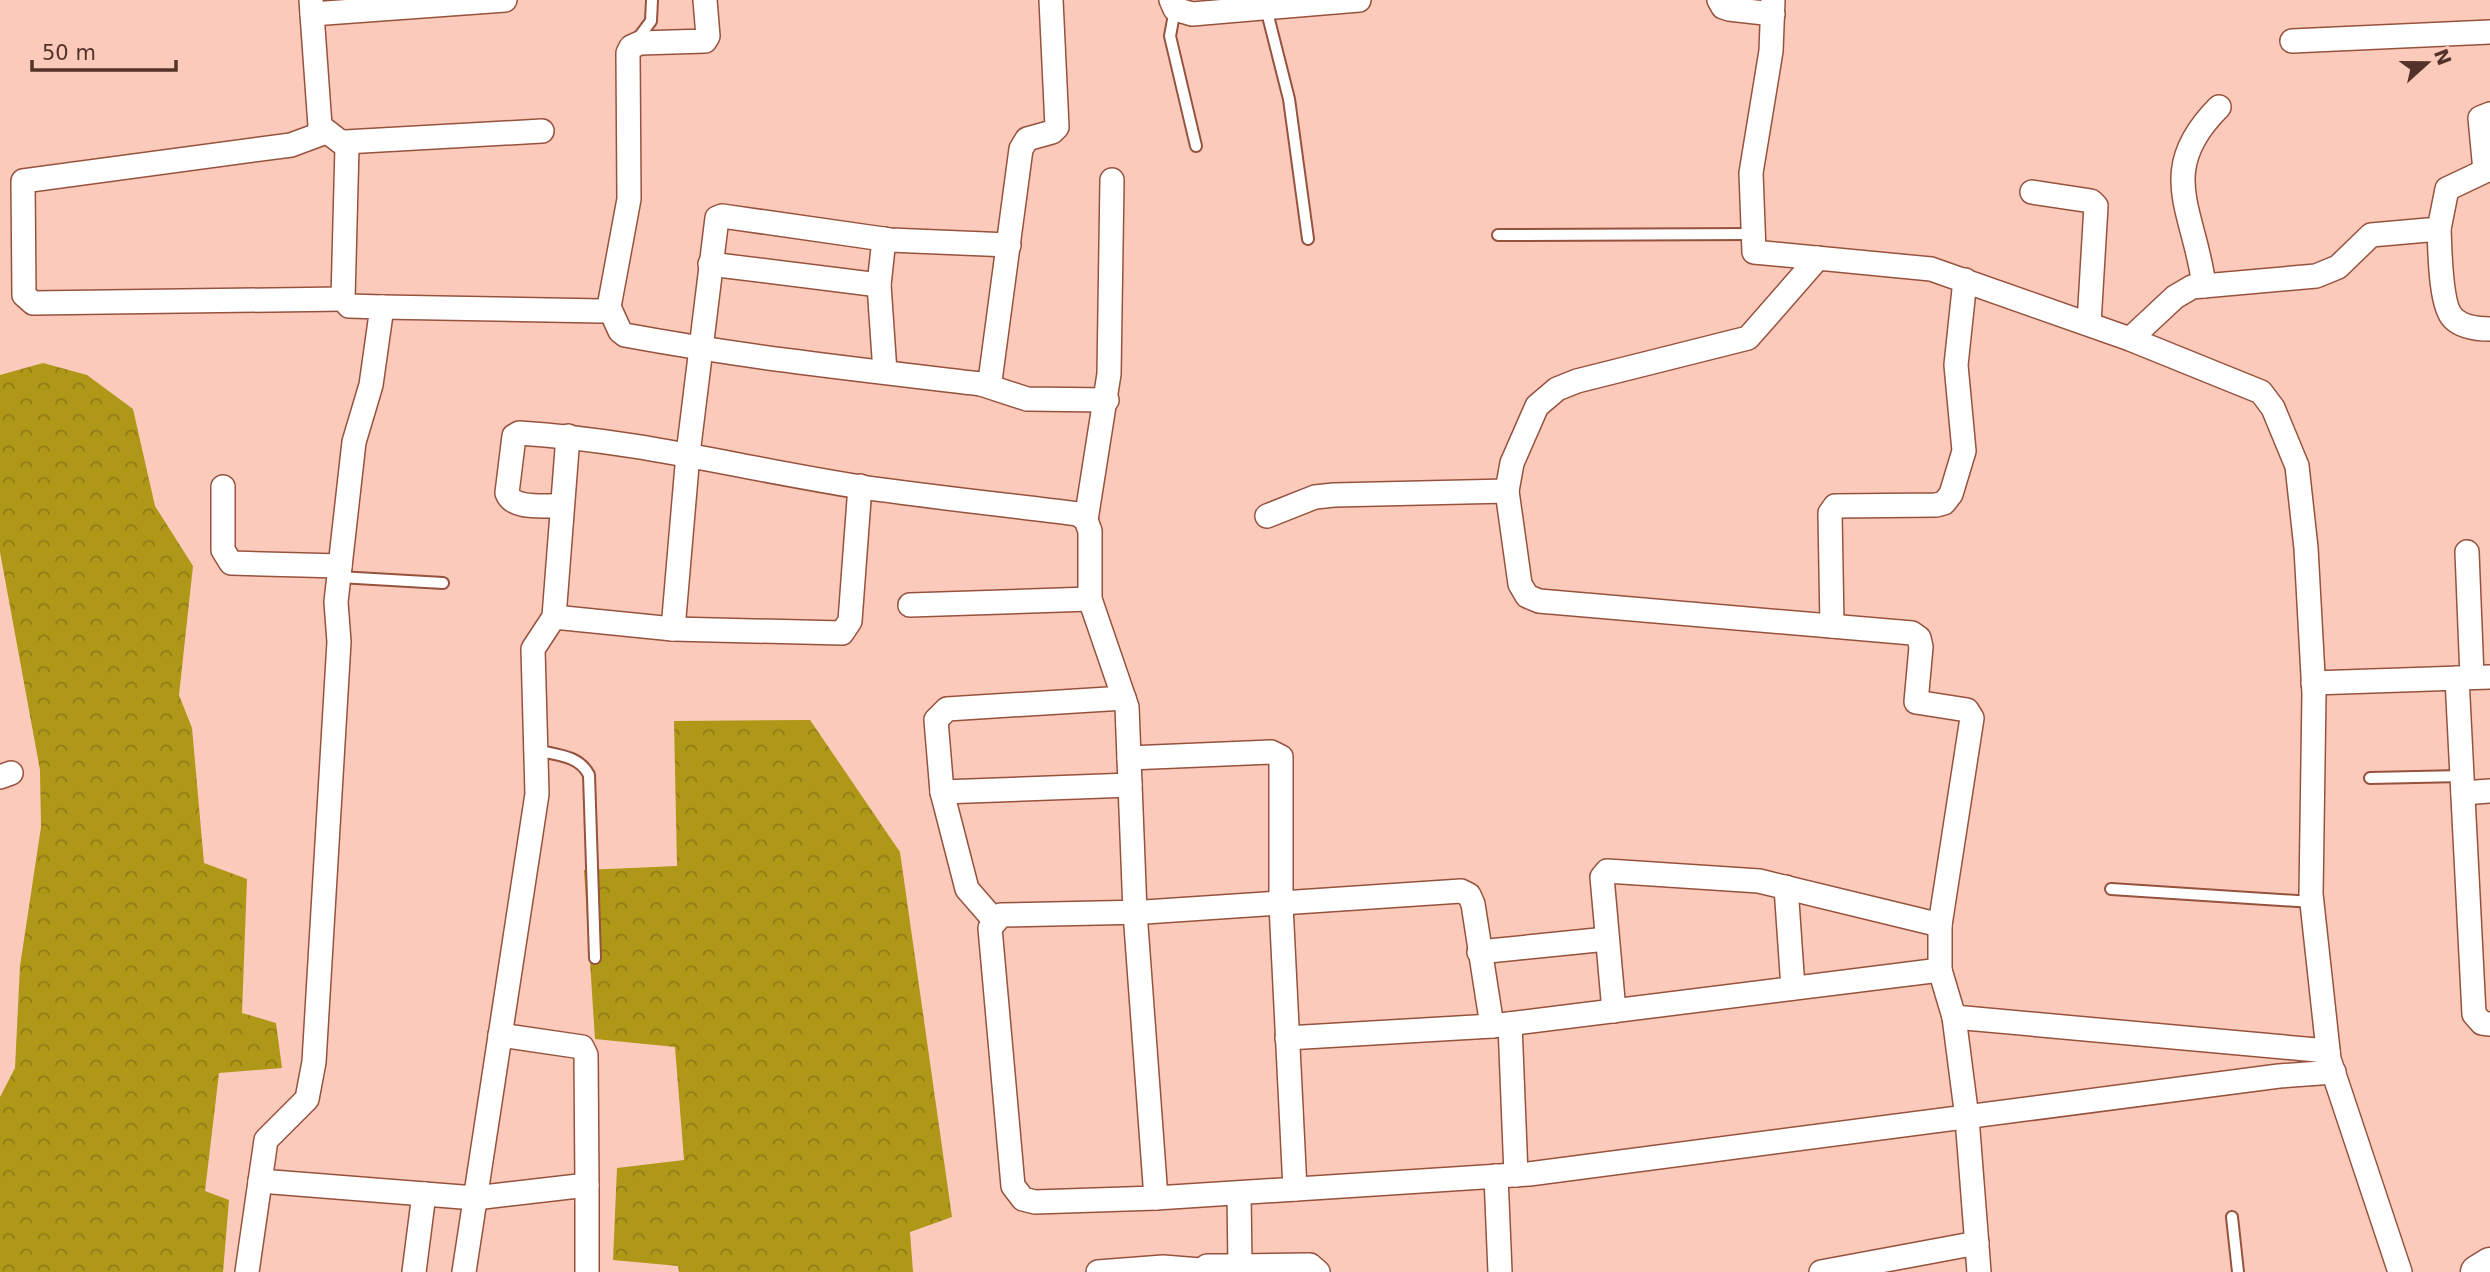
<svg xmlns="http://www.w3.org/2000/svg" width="2490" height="1272" viewBox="0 0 2490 1272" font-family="'DejaVu Sans',sans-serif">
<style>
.forest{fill:url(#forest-crowns)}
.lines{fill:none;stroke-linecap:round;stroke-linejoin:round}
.lane-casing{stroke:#97523d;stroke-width:14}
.street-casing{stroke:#97523d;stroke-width:26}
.secondary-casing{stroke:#97523d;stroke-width:35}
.lane{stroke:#fff;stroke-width:10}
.street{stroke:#fff;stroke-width:23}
.secondary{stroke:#fff;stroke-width:32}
</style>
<defs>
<pattern id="forest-crowns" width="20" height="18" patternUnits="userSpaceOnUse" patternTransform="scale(1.75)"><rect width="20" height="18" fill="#af9717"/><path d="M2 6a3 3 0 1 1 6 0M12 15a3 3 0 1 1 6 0" fill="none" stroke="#917c15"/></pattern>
</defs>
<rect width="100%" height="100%" fill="#fbcabb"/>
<g class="forest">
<polygon points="43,363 87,375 133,409 155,506 193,566 179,695 192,728 204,863 247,879 242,1013 276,1023 282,1068 219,1073 205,1191 229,1200 223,1272 0,1272 0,1097 15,1068 20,966 41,827 40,770 0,552 0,375"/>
<polygon points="810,720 900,852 952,1217 910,1232 913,1272 679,1272 678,1266 613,1260 617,1168 684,1160 675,1047 595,1039 584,870 677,866 674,721"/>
</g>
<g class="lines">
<defs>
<g id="lane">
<polyline points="1266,8 1289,99 1308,239"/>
<polyline points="1175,9 1170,36 1196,146"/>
<polyline points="636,41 651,21 652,0"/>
<polyline points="1498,235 1752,234"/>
<polyline points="339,577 443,583"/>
<path d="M 536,750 C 556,755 579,755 589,775 L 595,958"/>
<polyline points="2370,778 2462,776"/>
<polyline points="2111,889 2312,902"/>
<polyline points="2232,1217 2238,1272"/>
</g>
<g id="street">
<polyline points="1171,0 1175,9 1192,14 1359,0"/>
<polyline points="1719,0 1723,7 1729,9 1773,14"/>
<polyline points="1773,0 1771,51 1751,173 1754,252 1931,269 2130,339 2261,392 2273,408 2297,466 2306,548 2314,694 2311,894 2329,1059 2400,1272"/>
<polyline points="312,14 505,0"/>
<polyline points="2292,41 2490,32"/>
<polyline points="326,132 291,145 23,181 24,295 33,303 343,299"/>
<polyline points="345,142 542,131"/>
<polyline points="2032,192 2091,201 2096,206 2089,323"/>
<path d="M 2439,229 C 2440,249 2440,305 2453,318 C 2462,327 2478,329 2490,329"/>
<polyline points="884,239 879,285 885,372"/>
<polyline points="1818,258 1748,338 1577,381 1557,389 1537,406 1512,463 1507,491 1520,584 1527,596 1539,601 1912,633 1919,638 1921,647 1916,702 1967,710 1972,718 1940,925 1940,970"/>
<polyline points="710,264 879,285"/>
<path d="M 2204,286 C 2195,211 2154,172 2219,107"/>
<polyline points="382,307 601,311 609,307 629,199 628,53 631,47 640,43 705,41 708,36 705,0"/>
<path d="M 609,307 L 620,331 L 625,335 C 743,357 862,370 981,384 L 990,381 L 1021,149 L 1027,139 L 1052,132 L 1057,127 L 1051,0"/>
<polyline points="2130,339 2175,297 2192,287 2316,276 2338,267 2371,235 2439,229 2447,189 2485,171 2480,118 2490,114"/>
<polyline points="981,384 1027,399 1107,400"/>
<polyline points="223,487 223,550 231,563 340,566"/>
<path d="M 561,506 C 544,505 513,510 507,493 L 514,436 L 519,433 C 635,440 746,469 861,487 C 933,497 1006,505 1078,514 L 1086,520 L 1090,531 L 1090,599 L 1127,707 L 1135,912 L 1156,1198"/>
<polyline points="1267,516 1315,497 1334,495 1507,491"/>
<polyline points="1086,520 1109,374 1112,180"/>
<polyline points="2467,552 2472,677"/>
<polyline points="910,605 1090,599"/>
<polyline points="554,617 673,629 842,633 850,621 860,486"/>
<polyline points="1832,626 1830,513 1835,506 1936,505 1944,503 1951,494 1964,451 1956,365 1965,280"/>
<polyline points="673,629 688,454 717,218 722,216 890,240 1009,245"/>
<polyline points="2457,678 2474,1014 2482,1023 2490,1024"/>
<polyline points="2313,683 2490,677"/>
<polyline points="1129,758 1271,752 1281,757 1281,905 1295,1189"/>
<polyline points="0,777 11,773"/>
<polyline points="942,792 1130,785"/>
<polyline points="2463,793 2490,791"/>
<polyline points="1786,887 1793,988"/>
<polyline points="994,920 967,889 942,792 936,720 947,709 1124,698"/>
<polyline points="1479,952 1607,939"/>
<polyline points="1614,1011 1602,877 1607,871 1759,881 1940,925"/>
<polyline points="1954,1017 1967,1118 1979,1272"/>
<polyline points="1510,1024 1516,1175"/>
<polyline points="500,1035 582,1047 586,1055 587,1185"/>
<polyline points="1287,1038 1492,1026"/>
<polyline points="2328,1051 1954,1017 1940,970 1492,1026 1473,904 1469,895 1461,891 1145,912 1001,915 990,928 1013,1186 1023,1199 1035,1202 1156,1198 1529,1174 2279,1076 2334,1072"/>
<polyline points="1496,1176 1500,1272"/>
<polyline points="260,1181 475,1198 587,1185 587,1272"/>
<polyline points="1240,1266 1310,1265 1318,1272"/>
<polyline points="247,1272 266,1140 307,1099 314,1062 339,642 336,602 354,442 371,385 382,307 349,306 343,299 347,147 320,126 311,0"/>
<polyline points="414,1272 424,1194"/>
<polyline points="464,1272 537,794 533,649 554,617 568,436"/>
<polyline points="1098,1272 1163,1267 1200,1270"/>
<polyline points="1199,1272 1207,1266 1240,1266 1239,1193"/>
<polyline points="1821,1272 1977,1243"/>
</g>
<polyline id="secondary" points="2477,1272 2490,1264"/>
</defs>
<use href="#lane" class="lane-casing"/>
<use href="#street" class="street-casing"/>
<use href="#secondary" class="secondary-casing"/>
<use href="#lane" class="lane"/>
<use href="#street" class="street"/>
<use href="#secondary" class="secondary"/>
</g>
<g transform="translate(2427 63) rotate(69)" stroke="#fbcabb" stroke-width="5" paint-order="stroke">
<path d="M0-5L12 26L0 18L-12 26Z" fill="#523229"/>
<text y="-10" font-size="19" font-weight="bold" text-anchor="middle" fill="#523229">N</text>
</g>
<path d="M32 60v10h144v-10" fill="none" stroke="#523229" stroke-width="3.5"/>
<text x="42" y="60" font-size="21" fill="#523229" stroke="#fbcabb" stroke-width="5" paint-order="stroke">50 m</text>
</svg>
